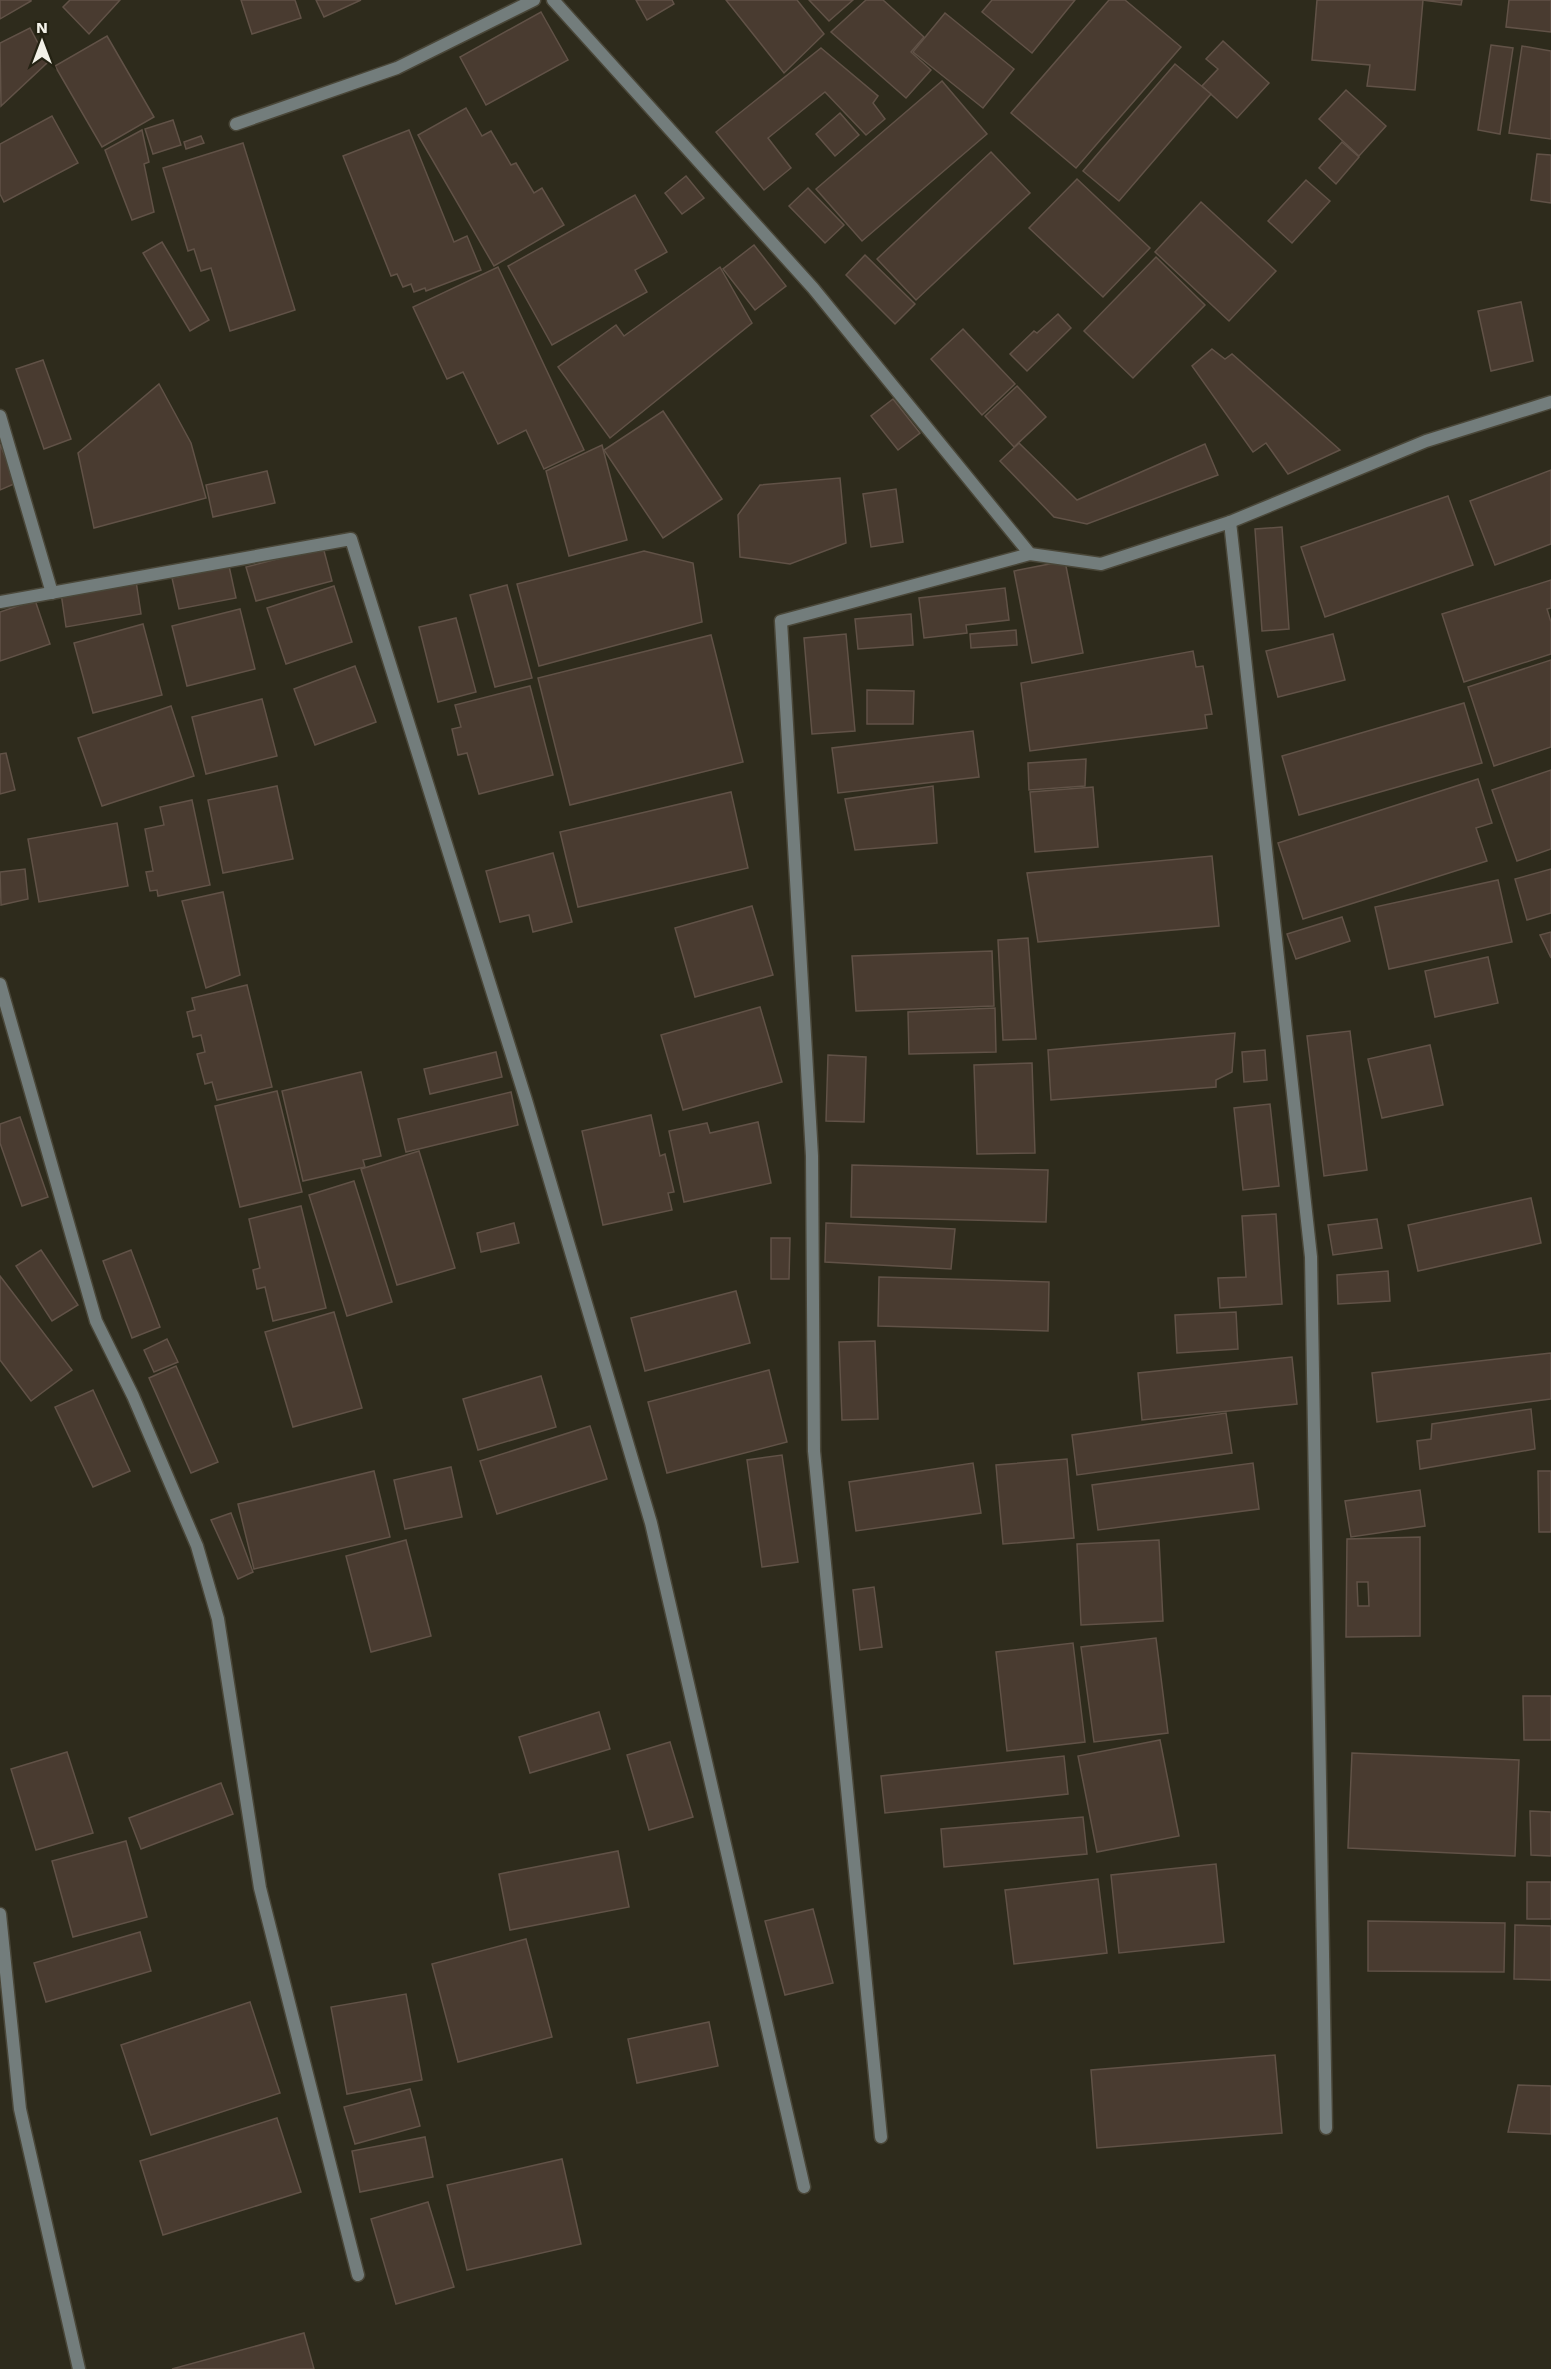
<svg xmlns="http://www.w3.org/2000/svg" width="1551" height="2369" viewBox="0 0 1551 2369" font-family="'Work Sans',sans-serif">
<style>
.building{fill:#493b30;stroke:#615247;stroke-width:1.5;fill-rule:evenodd}
.lines{fill:none;stroke-linecap:round;stroke-linejoin:round}
.minor-casing{stroke:#4a4739;stroke-width:15}
.minor{stroke:#737d7c;stroke-width:12}
</style>
<rect width="100%" height="100%" fill="#2e2b1c"/>
<g class="building">
<polygon points="0,0 31,0 31,1 0,19"/>
<polygon points="70,0 120,0 89,34 63,7"/>
<polygon points="241,0 295,0 301,18 252,34"/>
<polygon points="316,0 361,0 324,17"/>
<polygon points="636,0 672,0 674,4 647,20"/>
<polygon points="726,0 797,0 824,34 784,73"/>
<polygon points="809,0 853,0 829,21"/>
<polygon points="866,0 883,0 924,37 911,52 931,70 906,98 831,32"/>
<polygon points="992,0 1075,0 1032,53 982,12"/>
<polygon points="1109,0 1125,0 1181,47 1076,168 1011,113"/>
<polygon points="1317,0 1423,0 1415,90 1367,86 1370,65 1312,60"/>
<polygon points="1422,0 1462,0 1461,5"/>
<polygon points="1509,0 1551,0 1551,32 1506,27"/>
<polygon points="541,12 568,60 486,105 460,57"/>
<polygon points="945,13 1014,69 983,108 913,52"/>
<polygon points="30,28 48,62 1,106 0,43"/>
<polygon points="107,36 154,117 102,147 55,66"/>
<polygon points="1223,41 1269,83 1237,118 1202,86 1218,69 1206,59"/>
<polygon points="1491,45 1513,48 1500,134 1478,130"/>
<polygon points="1522,46 1551,51 1551,139 1509,133"/>
<polygon points="821,48 878,96 873,103 885,119 866,135 825,92 768,138 791,168 764,190 716,132"/>
<polygon points="1175,64 1211,94 1119,201 1083,171"/>
<polygon points="942,81 987,134 862,241 816,189"/>
<polygon points="1346,90 1386,126 1359,156 1319,119"/>
<polygon points="466,108 482,136 491,131 511,165 516,163 534,193 542,188 564,225 494,266 418,135"/>
<polygon points="840,113 859,135 835,156 816,134"/>
<polygon points="52,116 78,163 4,202 0,194 0,144"/>
<polygon points="173,120 181,145 153,154 145,129"/>
<polygon points="142,130 149,162 144,164 154,212 132,220 105,150"/>
<polygon points="409,130 454,242 467,236 481,270 426,291 425,288 414,292 411,284 403,287 397,274 391,276 343,156"/>
<polygon points="201,136 204,143 186,149 184,142"/>
<polygon points="1342,142 1359,157 1336,184 1319,168"/>
<polygon points="243,143 295,310 230,331 211,268 201,271 194,249 188,251 163,168"/>
<polygon points="991,152 1030,193 916,300 877,259"/>
<polygon points="1537,154 1551,155 1551,203 1531,200"/>
<polygon points="686,176 704,198 682,214 665,193"/>
<polygon points="1077,179 1150,248 1103,297 1029,228"/>
<polygon points="1306,180 1330,201 1292,243 1268,221"/>
<polygon points="808,188 844,225 825,243 789,206"/>
<polygon points="635,195 667,252 635,270 647,292 552,345 508,266"/>
<polygon points="1201,202 1276,271 1229,321 1155,252"/>
<polygon points="162,242 209,320 190,331 143,253"/>
<polygon points="754,245 786,286 755,310 723,269"/>
<polygon points="865,255 915,304 895,324 846,275"/>
<polygon points="1156,257 1205,305 1133,378 1084,331"/>
<polygon points="498,267 584,450 544,469 526,430 498,444 463,372 447,379 413,307"/>
<polygon points="720,267 752,323 610,438 558,367 616,325 624,336"/>
<polygon points="1521,302 1533,361 1491,371 1478,311"/>
<polygon points="1058,314 1071,328 1027,371 1010,354 1034,331 1037,333"/>
<polygon points="963,329 1015,384 982,415 931,359"/>
<polygon points="1212,349 1225,359 1232,354 1340,450 1288,474 1266,443 1253,452 1192,366"/>
<polygon points="43,360 71,439 44,449 16,369"/>
<polygon points="159,384 191,443 206,498 94,528 78,453"/>
<polygon points="1017,386 1046,417 1014,447 985,416"/>
<polygon points="893,399 920,433 898,450 871,416"/>
<polygon points="663,411 722,499 663,538 604,450"/>
<polygon points="1019,443 1077,500 1205,444 1218,475 1087,524 1054,517 1000,461"/>
<polygon points="0,444 16,483 0,490"/>
<polygon points="602,445 627,540 569,556 546,471"/>
<polygon points="1551,470 1551,544 1495,565 1470,501"/>
<polygon points="267,471 275,503 213,517 206,485"/>
<polygon points="840,478 846,543 790,564 740,557 738,515 760,485"/>
<polygon points="896,489 903,542 871,547 863,494"/>
<polygon points="1448,496 1473,565 1325,617 1301,547"/>
<polygon points="1282,527 1289,629 1262,631 1255,529"/>
<polygon points="323,547 332,581 256,601 246,567"/>
<polygon points="644,551 693,563 702,622 539,666 517,584"/>
<polygon points="1065,561 1083,653 1032,663 1014,571"/>
<polygon points="229,566 236,598 179,609 172,578"/>
<polygon points="1551,580 1551,608 1547,609 1551,622 1551,654 1464,682 1442,614"/>
<polygon points="136,581 141,614 66,627 61,593"/>
<polygon points="507,585 532,678 495,687 470,595"/>
<polygon points="334,586 352,642 286,664 267,608"/>
<polygon points="1005,588 1009,620 966,625 967,633 924,638 919,598"/>
<polygon points="35,600 50,644 0,661 0,612"/>
<polygon points="240,609 255,669 187,686 172,626"/>
<polygon points="911,614 913,645 858,649 855,619"/>
<polygon points="456,618 476,692 438,702 419,627"/>
<polygon points="143,624 162,695 93,713 74,643"/>
<polygon points="1016,630 1017,645 971,648 970,634"/>
<polygon points="846,634 855,731 812,734 804,638"/>
<polygon points="1333,634 1345,680 1278,697 1266,651"/>
<polygon points="711,635 743,762 570,805 538,678"/>
<polygon points="1193,651 1196,667 1203,666 1212,714 1205,715 1207,728 1030,751 1021,683"/>
<polygon points="1551,660 1551,747 1494,766 1468,687"/>
<polygon points="355,666 376,722 315,745 294,689"/>
<polygon points="530,686 553,775 479,794 467,753 458,755 452,729 461,727 455,705"/>
<polygon points="867,690 914,691 913,724 867,724"/>
<polygon points="262,699 277,756 206,774 192,717"/>
<polygon points="1464,703 1482,763 1299,815 1282,756"/>
<polygon points="171,706 194,776 102,806 78,738"/>
<polygon points="973,731 979,777 838,793 832,748"/>
<polygon points="6,753 15,790 0,794 0,754"/>
<polygon points="1086,759 1085,786 1029,790 1028,763"/>
<polygon points="1551,770 1551,849 1517,861 1492,790"/>
<polygon points="1478,779 1492,823 1476,828 1487,861 1303,919 1278,843"/>
<polygon points="277,786 293,859 223,873 208,800"/>
<polygon points="933,786 937,843 855,850 845,799"/>
<polygon points="1093,787 1098,847 1035,852 1030,792"/>
<polygon points="731,792 748,868 578,907 560,832"/>
<polygon points="192,800 210,885 158,896 157,890 150,891 146,872 153,871 145,829 164,825 160,807"/>
<polygon points="117,823 128,886 39,902 28,839"/>
<polygon points="553,853 572,922 533,932 529,915 500,922 486,871"/>
<polygon points="1212,856 1219,926 1038,942 1027,873"/>
<polygon points="25,869 28,899 1,905 0,872"/>
<polygon points="1551,869 1551,913 1527,920 1515,879"/>
<polygon points="1498,880 1512,942 1389,969 1375,907"/>
<polygon points="223,892 240,975 206,988 182,901"/>
<polygon points="752,906 773,975 695,997 675,928"/>
<polygon points="1342,917 1350,941 1296,959 1287,934"/>
<polygon points="1551,932 1551,958 1540,935"/>
<polygon points="1028,938 1036,1039 1003,1040 998,940"/>
<polygon points="992,951 994,1006 856,1011 852,956"/>
<polygon points="1488,957 1498,1003 1435,1017 1425,971"/>
<polygon points="247,985 272,1087 217,1100 212,1082 205,1084 197,1054 205,1052 201,1035 193,1037 187,1012 195,1010 192,998"/>
<polygon points="760,1007 782,1082 683,1110 661,1035"/>
<polygon points="995,1008 996,1052 909,1054 908,1012"/>
<polygon points="1350,1031 1367,1170 1324,1176 1307,1036"/>
<polygon points="1235,1033 1232,1072 1216,1080 1216,1087 1051,1100 1048,1050"/>
<polygon points="1430,1045 1443,1105 1382,1118 1368,1059"/>
<polygon points="1265,1050 1267,1080 1244,1082 1242,1052"/>
<polygon points="496,1052 502,1077 430,1094 424,1069"/>
<polygon points="828,1055 866,1057 864,1122 826,1121"/>
<polygon points="1032,1063 1035,1153 977,1154 974,1065"/>
<polygon points="361,1072 381,1156 363,1160 365,1167 303,1181 282,1091"/>
<polygon points="277,1091 302,1192 240,1207 215,1106"/>
<polygon points="511,1092 518,1125 406,1152 398,1119"/>
<polygon points="1270,1104 1279,1186 1243,1190 1234,1108"/>
<polygon points="651,1115 660,1156 665,1154 674,1192 668,1193 672,1210 603,1225 582,1131"/>
<polygon points="20,1117 48,1197 22,1206 0,1143 0,1124"/>
<polygon points="758,1122 771,1183 684,1202 669,1131 707,1123 710,1133"/>
<polygon points="419,1151 455,1268 397,1285 361,1169"/>
<polygon points="852,1165 1048,1170 1046,1222 851,1217"/>
<polygon points="354,1181 392,1302 347,1316 309,1195"/>
<polygon points="1531,1198 1541,1243 1418,1271 1408,1225"/>
<polygon points="301,1206 326,1308 273,1321 265,1287 257,1289 253,1270 260,1268 249,1219"/>
<polygon points="1276,1214 1282,1304 1220,1308 1218,1278 1246,1277 1242,1216"/>
<polygon points="1377,1219 1382,1248 1333,1255 1328,1225"/>
<polygon points="514,1223 519,1243 481,1252 477,1233"/>
<polygon points="826,1223 955,1229 951,1269 825,1262"/>
<polygon points="771,1238 790,1238 789,1279 771,1279"/>
<polygon points="41,1250 78,1305 52,1321 16,1266"/>
<polygon points="131,1250 160,1327 132,1338 103,1261"/>
<polygon points="1388,1271 1390,1301 1338,1304 1337,1275"/>
<polygon points="0,1276 72,1370 31,1401 0,1360"/>
<polygon points="879,1277 1049,1282 1048,1331 878,1326"/>
<polygon points="736,1291 750,1343 645,1371 631,1318"/>
<polygon points="334,1312 362,1408 293,1427 265,1332"/>
<polygon points="1236,1312 1238,1349 1177,1353 1175,1315"/>
<polygon points="167,1339 178,1362 154,1372 144,1350"/>
<polygon points="875,1341 878,1419 842,1420 839,1342"/>
<polygon points="1551,1353 1551,1399 1377,1422 1372,1373"/>
<polygon points="1292,1357 1297,1404 1142,1420 1138,1373"/>
<polygon points="176,1366 218,1462 191,1473 149,1378"/>
<polygon points="769,1370 787,1442 667,1473 648,1402"/>
<polygon points="541,1376 556,1427 478,1450 463,1399"/>
<polygon points="93,1390 130,1471 93,1487 55,1407"/>
<polygon points="1531,1409 1535,1449 1420,1469 1417,1441 1431,1439 1432,1424"/>
<polygon points="1226,1413 1232,1453 1077,1475 1072,1435"/>
<polygon points="590,1426 607,1479 497,1514 480,1461"/>
<polygon points="782,1455 798,1562 762,1567 747,1460"/>
<polygon points="1067,1459 1074,1538 1003,1544 996,1465"/>
<polygon points="973,1463 981,1513 856,1531 849,1482"/>
<polygon points="1253,1463 1259,1509 1098,1530 1092,1485"/>
<polygon points="451,1467 462,1517 405,1529 394,1480"/>
<polygon points="374,1471 390,1537 254,1569 238,1504"/>
<polygon points="1538,1471 1551,1471 1551,1532 1539,1532"/>
<polygon points="1420,1490 1425,1526 1351,1537 1345,1501"/>
<polygon points="231,1513 253,1572 238,1579 211,1520"/>
<path d="M 1420,1537 L 1420,1636 L 1346,1637 L 1347,1539 ZM 1357,1582 L 1368,1582 L 1369,1606 L 1358,1606 Z"/>
<polygon points="406,1540 431,1636 371,1652 346,1556"/>
<polygon points="1159,1540 1163,1621 1081,1625 1077,1544"/>
<polygon points="874,1587 882,1647 860,1650 853,1590"/>
<polygon points="1156,1638 1168,1733 1094,1742 1081,1647"/>
<polygon points="1073,1643 1085,1742 1007,1751 996,1652"/>
<polygon points="1523,1696 1551,1696 1551,1740 1524,1740"/>
<polygon points="599,1712 610,1749 530,1773 519,1737"/>
<polygon points="1160,1740 1179,1836 1097,1852 1078,1756"/>
<polygon points="670,1742 693,1817 649,1830 627,1755"/>
<polygon points="67,1752 93,1833 36,1850 11,1769"/>
<polygon points="1352,1753 1519,1760 1515,1856 1348,1848"/>
<polygon points="1064,1756 1068,1794 885,1813 881,1776"/>
<polygon points="221,1783 233,1814 141,1849 129,1818"/>
<polygon points="1530,1811 1551,1812 1551,1856 1531,1855"/>
<polygon points="1083,1817 1087,1854 944,1867 941,1829"/>
<polygon points="126,1841 147,1917 73,1937 52,1861"/>
<polygon points="618,1851 629,1907 510,1930 499,1874"/>
<polygon points="1216,1864 1224,1942 1119,1953 1111,1875"/>
<polygon points="1098,1879 1107,1953 1014,1964 1005,1890"/>
<rect x="1527" y="1882" width="24" height="37"/>
<polygon points="813,1909 833,1983 785,1995 765,1921"/>
<polygon points="1368,1921 1505,1923 1504,1972 1368,1971"/>
<polygon points="1515,1925 1551,1926 1551,1980 1514,1979"/>
<polygon points="140,1932 151,1971 46,2002 34,1963"/>
<polygon points="526,1939 552,2037 458,2062 432,1964"/>
<polygon points="406,1994 422,2080 347,2094 331,2007"/>
<polygon points="250,2002 280,2093 151,2135 121,2045"/>
<polygon points="709,2022 718,2066 637,2083 628,2039"/>
<polygon points="1275,2055 1282,2133 1097,2148 1091,2070"/>
<polygon points="1518,2085 1551,2086 1551,2134 1508,2132"/>
<polygon points="410,2089 420,2126 355,2144 344,2107"/>
<polygon points="277,2118 301,2192 163,2235 140,2161"/>
<polygon points="425,2137 433,2177 360,2192 352,2151"/>
<polygon points="562,2159 581,2244 467,2270 447,2185"/>
<polygon points="428,2202 454,2287 396,2304 371,2219"/>
<polygon points="304,2333 314,2369 172,2369"/>
</g>
<g class="lines">
<defs>
<g id="minor">
<polyline points="553,0 813,288 1030,554"/>
<polyline points="236,124 397,68 534,0"/>
<polyline points="0,416 52,593"/>
<polyline points="1230,522 1311,1257 1326,2128"/>
<polyline points="0,602 351,539 526,1100 651,1523 804,2187"/>
<polyline points="0,984 96,1321 133,1396 197,1546 218,1619 260,1888 358,2275"/>
<polyline points="0,1914 20,2109 79,2369"/>
<polyline points="881,2137 814,1451 812,1156 781,621 1030,554 1101,564 1230,522 1426,441 1551,402"/>
</g>
</defs>
<use href="#minor" class="minor-casing"/>
<use href="#minor" class="minor"/>
</g>
<g transform="translate(42 42)" stroke="#242213" stroke-width="4.5" paint-order="stroke">
<path d="M0-4.5L10 22L0 15L-10 22Z" fill="#f3f1e8"/>
<text y="-9" font-size="16" font-weight="bold" text-anchor="middle" fill="#f3f1e8">N</text>
</g>
</svg>
